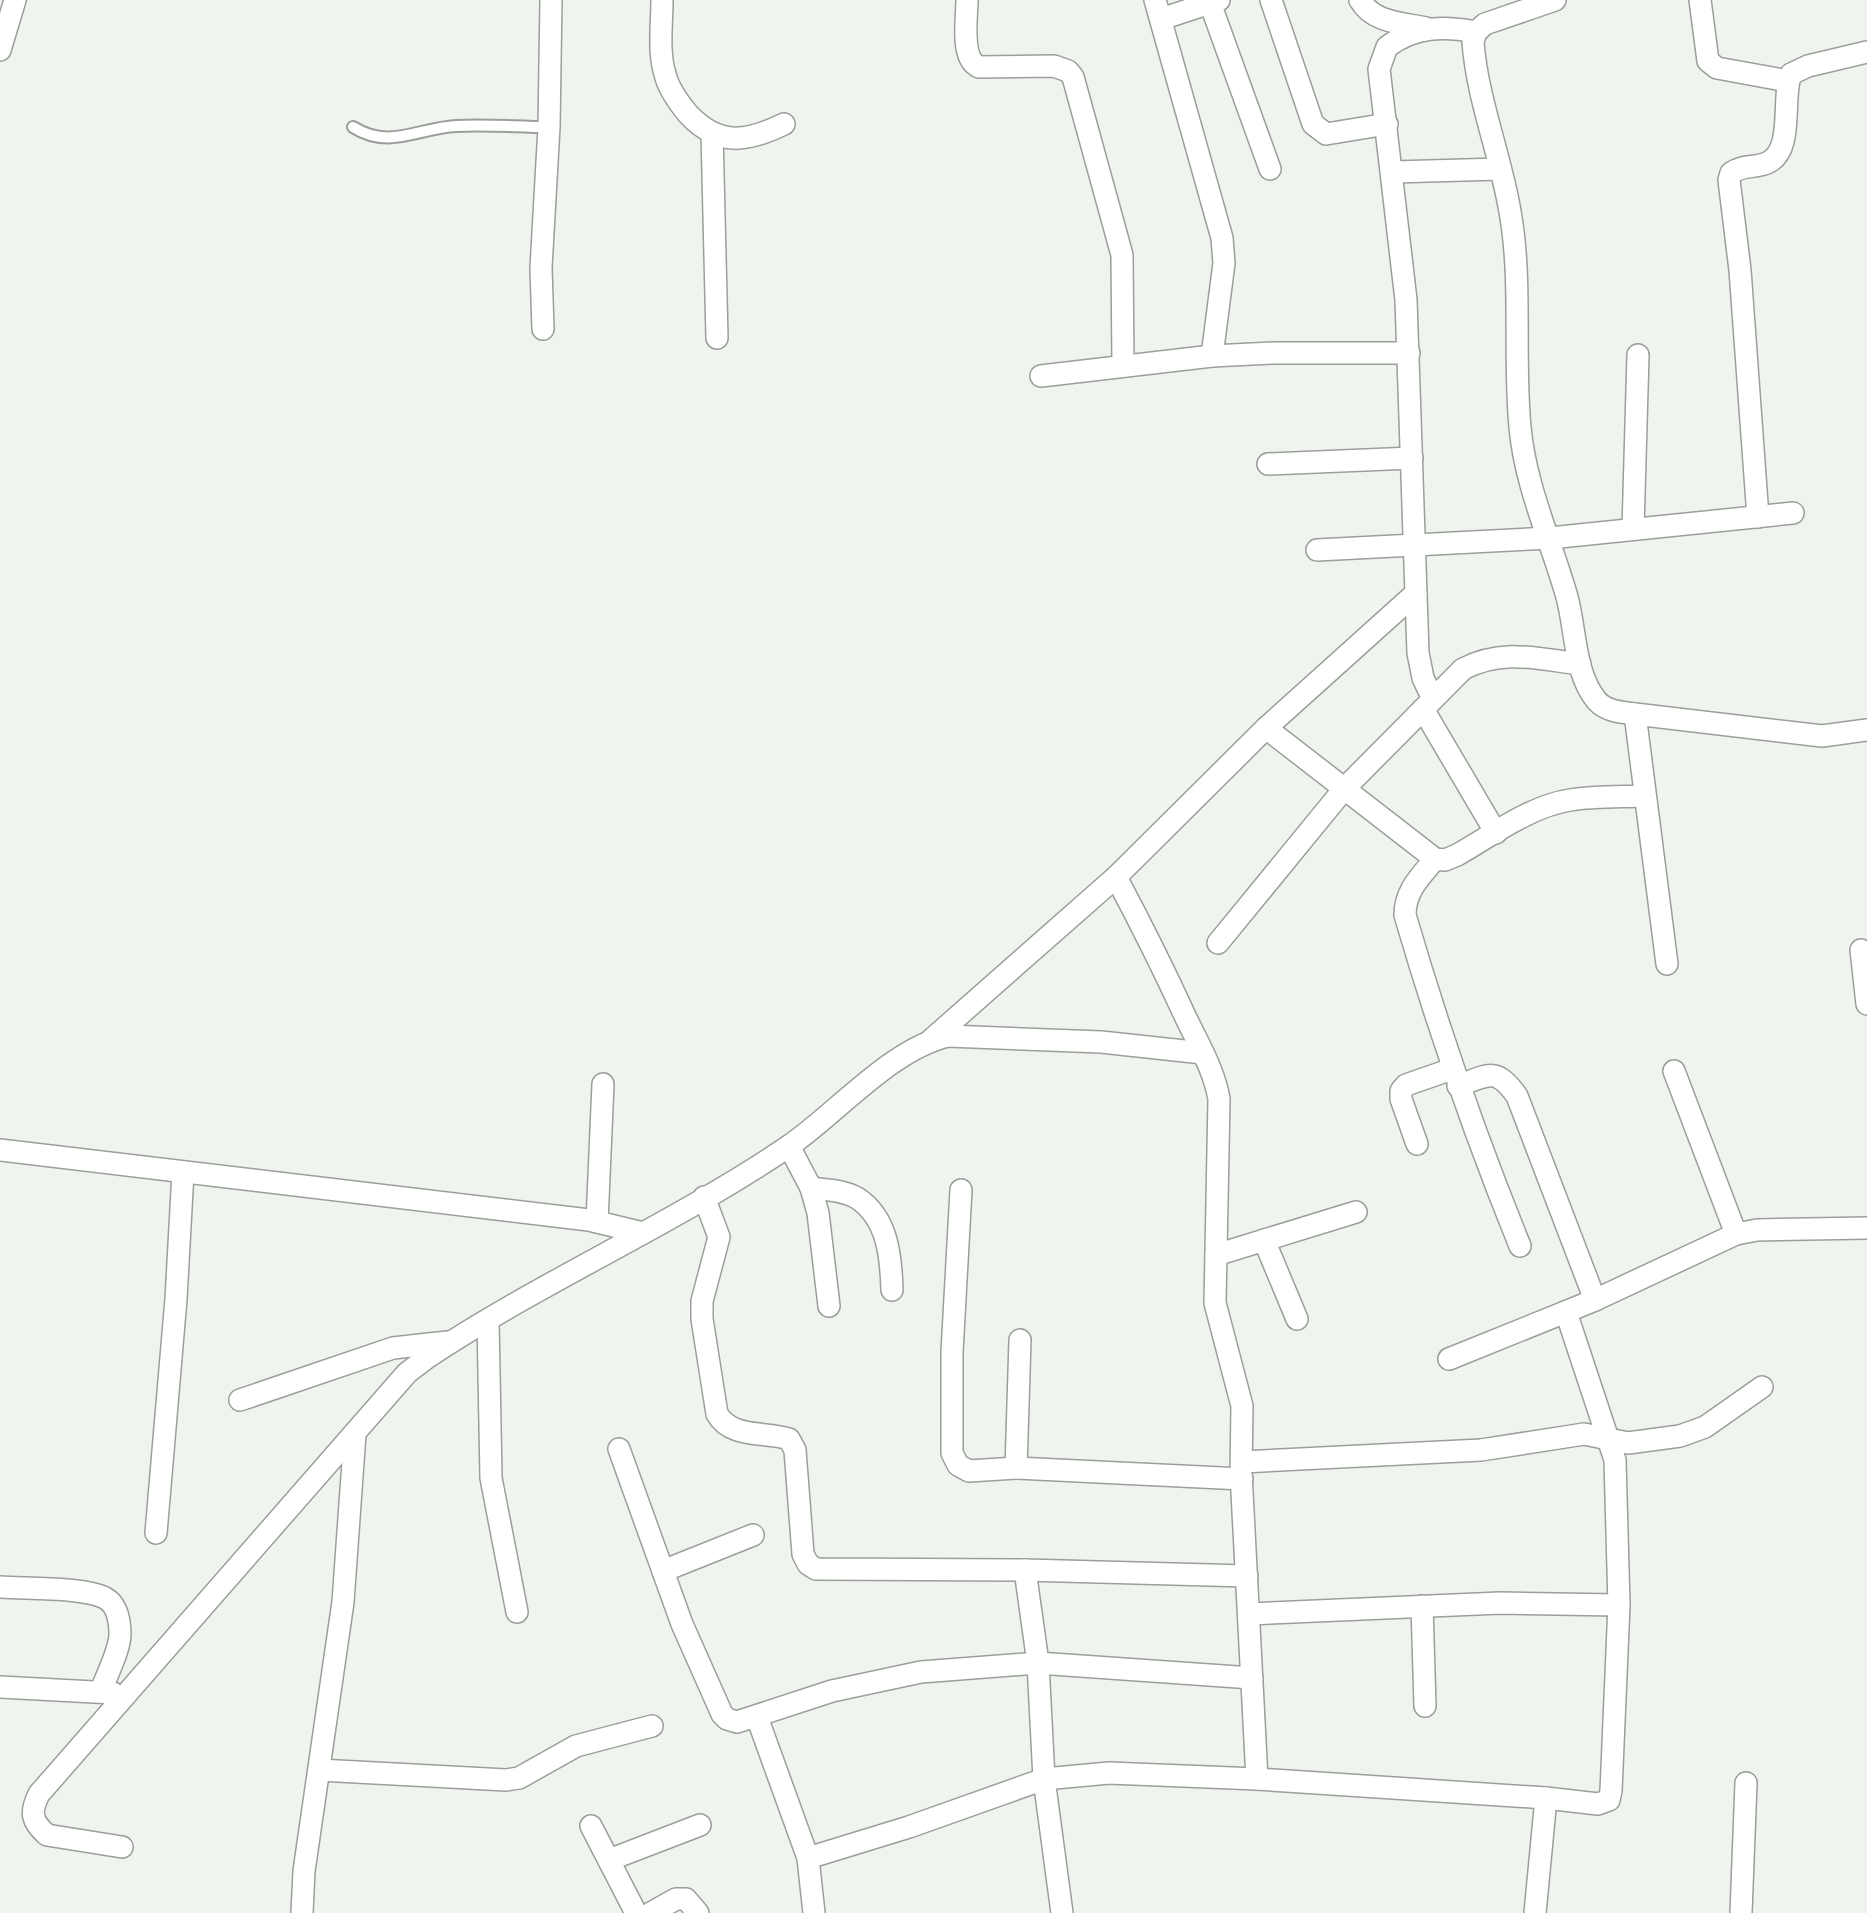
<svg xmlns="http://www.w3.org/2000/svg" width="1867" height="1913" viewBox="0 0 1867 1913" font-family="'DM Sans',sans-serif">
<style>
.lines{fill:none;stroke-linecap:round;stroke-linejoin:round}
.service-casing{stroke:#9a9f99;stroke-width:14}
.minor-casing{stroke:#9a9f99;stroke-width:24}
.service{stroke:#fff;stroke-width:10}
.minor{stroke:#fff;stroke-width:21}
</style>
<rect width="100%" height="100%" fill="#eff5ee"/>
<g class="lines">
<defs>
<path id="service" d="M 353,127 C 389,150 418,128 456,126 C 486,124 518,127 549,127"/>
<g id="minor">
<path d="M 662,0 C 662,23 658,52 665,74 C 668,88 679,103 688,114 C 719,147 747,142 784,124"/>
<path d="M 967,0 C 967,18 960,59 979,67 L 1054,66 L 1068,71 L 1073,77 L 1122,255 L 1123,366"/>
<polyline points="1155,0 1222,238 1224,263 1212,356"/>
<polyline points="1271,0 1313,124 1326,134 1387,124"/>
<path d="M 1360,0 C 1373,23 1403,23 1426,28"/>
<path d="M 1555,0 L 1485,24 L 1476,32 L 1473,42 C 1477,97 1499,151 1509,206 C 1523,278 1513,354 1520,427 C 1525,485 1551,541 1567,597 C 1576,630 1574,674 1597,701 C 1607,712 1622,712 1635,714 L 1822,736 L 1867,730"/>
<polyline points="1700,0 1708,61 1717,68 1788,81"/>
<polyline points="1210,3 1270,169"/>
<polyline points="1161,19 1219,0"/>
<polyline points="0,50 15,0"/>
<polyline points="712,133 717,338"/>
<polyline points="1393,172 1500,169"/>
<polyline points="543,329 541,268 549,127 551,0"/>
<polyline points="1041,376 1212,356 1274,353 1409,353"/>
<polyline points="1268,464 1412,458"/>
<path d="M 1758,517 L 1740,270 L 1729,180 L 1731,173 C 1742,165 1755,168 1767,163 C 1795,151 1781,98 1791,74 L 1808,66 L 1867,52"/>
<polyline points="1633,529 1638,355"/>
<polyline points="1317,550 1550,538 1793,513"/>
<path d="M 1433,699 L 1423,678 L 1418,653 L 1406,300 L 1379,69 L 1387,47 C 1414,26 1444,26 1476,32"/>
<polyline points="1423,709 1496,833"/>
<polyline points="1635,714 1667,964"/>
<path d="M 1266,728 L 1435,859 L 1445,860 L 1457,855 C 1491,836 1530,806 1570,800 C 1594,796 1620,797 1645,796"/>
<path d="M 1435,859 C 1420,877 1405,891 1405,915 C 1438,1028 1476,1138 1520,1246"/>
<path d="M 1116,877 C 1141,924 1164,970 1186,1018 C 1199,1045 1214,1070 1219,1099 L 1215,1303 L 1242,1406 L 1241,1473 L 1257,1779"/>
<path d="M 1218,943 L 1344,789 L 1463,669 C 1503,648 1538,659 1580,664"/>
<polyline points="1861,950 1867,1004"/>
<polyline points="931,1040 1116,877 1266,728 1416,593"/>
<polyline points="1674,1071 1736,1234"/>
<path d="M 1458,1086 C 1489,1074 1496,1067 1517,1096 L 1595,1300"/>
<polyline points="1417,1144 1401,1099 1401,1091 1406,1085 1452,1069"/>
<polyline points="789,1146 811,1188 818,1213 829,1306"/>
<polyline points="0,1150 589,1220 643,1233"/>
<path d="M 811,1188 C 826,1190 844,1190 857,1198 C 888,1218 891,1257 892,1290"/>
<polyline points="961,1190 952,1352 952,1453 958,1465 969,1471 1016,1468 1242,1479"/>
<path d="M 704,1197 L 719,1237 L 702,1301 L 702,1319 L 717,1414 C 732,1439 764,1431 789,1439 L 795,1450 L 803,1554 L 808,1564 L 816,1569 L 1025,1570 L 1247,1576"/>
<polyline points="597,1222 603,1084"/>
<polyline points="1264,1240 1297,1319"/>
<polyline points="1216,1255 1356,1212"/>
<polyline points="488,1321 491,1478 517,1612"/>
<polyline points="1449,1359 1595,1300 1736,1234 1757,1230 1867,1228"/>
<polyline points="240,1400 393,1348 447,1342"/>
<polyline points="619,1449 682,1624 722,1714 727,1719 737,1722 832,1691 921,1672 1038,1663 1252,1678"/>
<polyline points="1242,1462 1481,1450 1584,1434 1628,1443 1680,1436 1705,1427 1762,1387"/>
<polyline points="1016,1468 1020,1340"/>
<polyline points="156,1533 176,1299 183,1172"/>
<polyline points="1025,1570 1038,1663 1044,1779 1062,1913"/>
<polyline points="663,1571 753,1535"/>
<path d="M 0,1587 C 26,1589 84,1587 105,1598 C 118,1605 120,1622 120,1635 C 119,1652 107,1674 101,1691"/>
<polyline points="1422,1606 1425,1706"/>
<polyline points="1249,1614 1500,1603 1619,1605"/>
<polyline points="0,1687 113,1693"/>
<polyline points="757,1717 808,1858 814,1913"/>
<polyline points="319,1770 506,1780 519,1778 576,1746 652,1726"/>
<polyline points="591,1826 636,1913"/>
<path d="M 122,1847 L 47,1835 C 31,1821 30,1812 39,1794 L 407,1373 L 428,1357 C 544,1280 674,1224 789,1146 C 837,1113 891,1049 948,1036 L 1101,1042 L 1203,1053"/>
<polyline points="808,1858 909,1827 1044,1779 1109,1773 1257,1779 1546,1798 1598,1804 1609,1800 1611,1791 1619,1605 1615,1460 1566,1312"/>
<polyline points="609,1860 700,1825"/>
<polyline points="302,1913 304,1871 343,1602 355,1434"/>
<polyline points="651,1913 676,1899 686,1899 698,1913"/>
<polyline points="1535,1913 1546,1798"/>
<polyline points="1741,1913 1746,1783"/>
</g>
</defs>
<use href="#service" class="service-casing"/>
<use href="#minor" class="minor-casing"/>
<use href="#service" class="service"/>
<use href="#minor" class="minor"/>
</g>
</svg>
